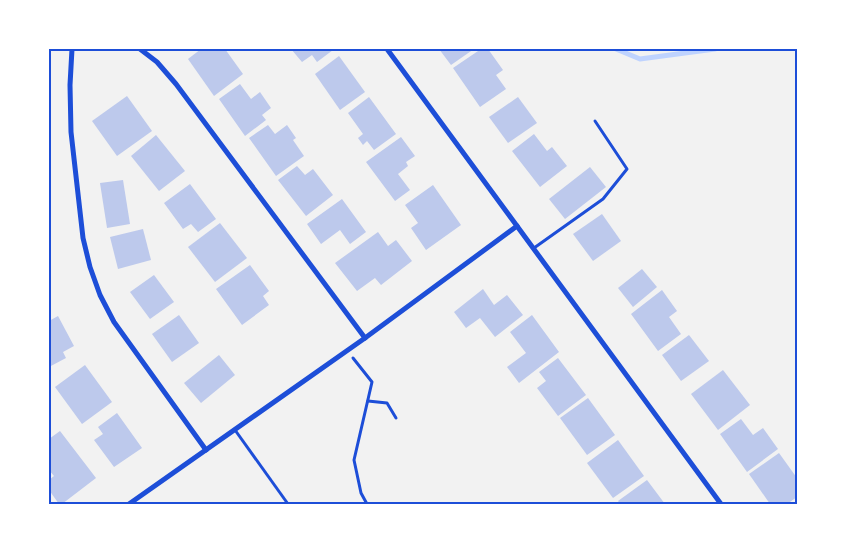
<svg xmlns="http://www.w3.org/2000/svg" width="846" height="553" viewBox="0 0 846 553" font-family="'Work Sans',sans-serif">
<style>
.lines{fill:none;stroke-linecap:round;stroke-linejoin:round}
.stream{stroke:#bfd3fe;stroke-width:5}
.building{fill:#bdc9ec}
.path{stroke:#1d4ed8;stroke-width:3}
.service{stroke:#1d4ed8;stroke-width:3}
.minor{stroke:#1d4ed8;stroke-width:5}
.neatline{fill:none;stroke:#1d4ed8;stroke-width:2}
</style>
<rect width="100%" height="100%" fill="#f2f2f2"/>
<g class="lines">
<polyline class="stream" points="616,49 640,59 715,49"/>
</g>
<g class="building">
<polygon points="201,49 225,49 243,74 214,96 188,59"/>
<polygon points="291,49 332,49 333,50 317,62 312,55 302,62"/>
<polygon points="439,49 474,49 451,65"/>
<polygon points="481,49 488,49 503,70 496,75 506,89 480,107 453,68"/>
<polygon points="339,56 365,92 340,110 315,74"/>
<polygon points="240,84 251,99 260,92 271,108 262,115 266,120 245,136 219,99"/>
<polygon points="127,96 152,131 117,156 92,121"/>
<polygon points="369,97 396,134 374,150 367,141 363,145 358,138 363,134 348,113"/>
<polygon points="518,97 537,123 508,143 489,117"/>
<polygon points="268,125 275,134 287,125 296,138 293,140 304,156 276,176 249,138"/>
<polygon points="534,134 547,151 552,147 567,166 540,187 512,151"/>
<polygon points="156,135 185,171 159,191 131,156"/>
<polygon points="401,137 415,156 406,162 408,166 398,174 410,190 395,201 366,162"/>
<polygon points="297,166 305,175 313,169 333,195 306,216 278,180"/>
<polygon points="590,167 606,187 565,219 549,199"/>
<polygon points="123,180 130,224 107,228 100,183"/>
<polygon points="190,184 216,219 198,232 191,224 183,229 164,203"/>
<polygon points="433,185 461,225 426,250 411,228 418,223 405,205"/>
<polygon points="342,199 366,232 350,244 340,230 321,244 307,224"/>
<polygon points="602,214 621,241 593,261 573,234"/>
<polygon points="220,223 247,258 215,282 188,247"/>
<polygon points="143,229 151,260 118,269 110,237"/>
<polygon points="378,232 388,246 396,240 412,261 381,285 375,278 357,291 335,263"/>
<polygon points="250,265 269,291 263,296 269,305 242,325 216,289"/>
<polygon points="642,269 657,287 633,307 618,288"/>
<polygon points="154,275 174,302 150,319 130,292"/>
<polygon points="483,289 494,305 507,295 523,315 495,337 480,318 466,328 454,312"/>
<polygon points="662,290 677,311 669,317 681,334 658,351 631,314"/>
<polygon points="179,315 199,343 172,362 152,334"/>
<polygon points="532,315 559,352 519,383 507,367 526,353 510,332"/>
<polygon points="58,316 74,346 63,352 66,358 49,367 49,321"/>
<polygon points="689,335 709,361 681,381 662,355"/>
<polygon points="219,355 235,375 201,403 184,383"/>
<polygon points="558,358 586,395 558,416 537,388 546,381 539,372"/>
<polygon points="85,365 112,402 82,424 55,387"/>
<polygon points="723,370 750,405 718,430 691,394"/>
<polygon points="588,398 615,435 587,455 560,418"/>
<polygon points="117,413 142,448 114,467 94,440 103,434 98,427"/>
<polygon points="741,419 753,435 763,428 778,449 747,472 720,434"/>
<polygon points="60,431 96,478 62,504 59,504 49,490 49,480 54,476 49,470 49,439"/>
<polygon points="618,440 644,476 613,498 587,463"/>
<polygon points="779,453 797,478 797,497 787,504 770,504 749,474"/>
<polygon points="647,480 665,504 620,504 618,501"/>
</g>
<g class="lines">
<g class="path">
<polyline points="353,358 372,382 354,460 361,493 367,504"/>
<polyline points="368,401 387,403 396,418"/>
</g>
<g class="service">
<polyline points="534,248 603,199 627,169 595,121"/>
<polyline points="235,430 288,504"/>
</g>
<g class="minor">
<polyline points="72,49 70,85 71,132 83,238 90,267 100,295 114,322 206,450"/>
<polyline points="140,49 157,62 176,84 365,338"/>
<polyline points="387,49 721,504"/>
<polyline points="129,504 365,338 517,226"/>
</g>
</g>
<rect width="846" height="553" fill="none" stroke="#ffffff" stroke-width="100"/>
<rect x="50" y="50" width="746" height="453" class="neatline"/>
</svg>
